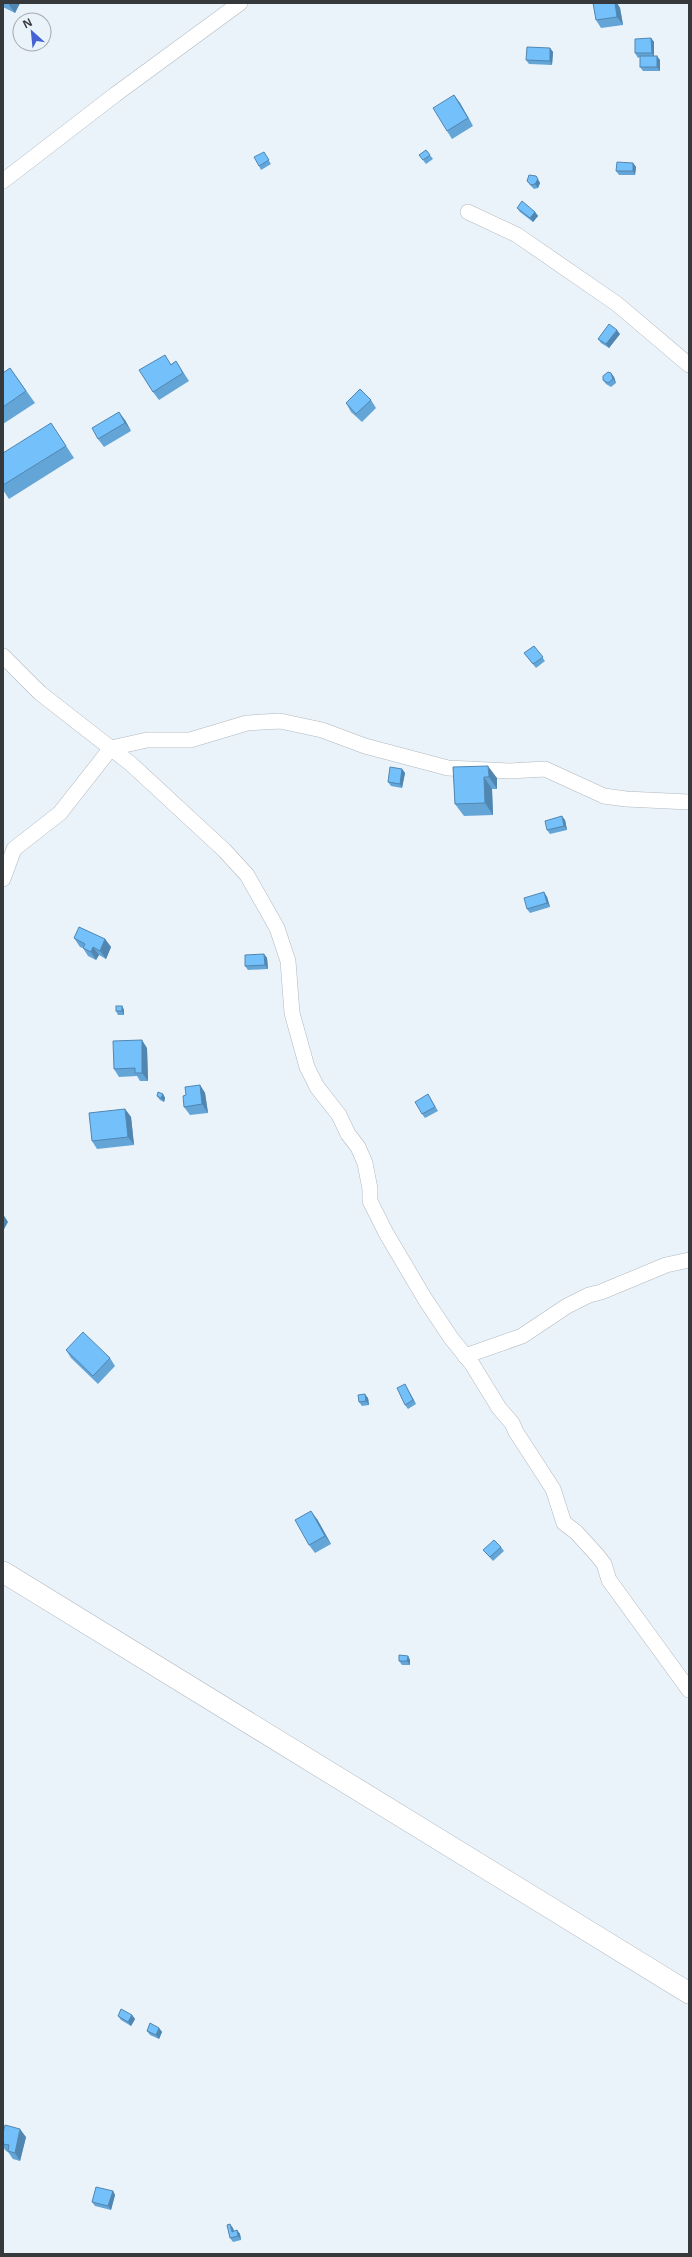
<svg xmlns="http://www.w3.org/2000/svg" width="692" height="2257" viewBox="0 0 692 2257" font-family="'Open Sans',sans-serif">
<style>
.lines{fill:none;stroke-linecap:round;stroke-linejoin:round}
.street-casing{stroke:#b1b8bf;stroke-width:16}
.secondary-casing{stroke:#b1b8bf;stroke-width:22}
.street{stroke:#fff;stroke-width:15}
.secondary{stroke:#fff;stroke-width:21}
.wall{fill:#64a5d8}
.shaded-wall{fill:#5186b0}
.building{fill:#74c0fb;stroke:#5186b0}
</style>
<rect width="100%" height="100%" fill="#ebf3fa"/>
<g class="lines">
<defs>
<g id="street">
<polyline points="3,181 116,94 240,3"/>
<polyline points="468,212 517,235 617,304 689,365"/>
<polyline points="3,656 40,693 131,764 224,850 247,875 277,928 288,961 292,1013 307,1067 317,1087 339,1115 348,1134 358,1147 365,1163 370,1189 370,1201 386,1233 425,1299 451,1338 472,1364 499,1408 512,1423 516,1432 553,1489 564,1523 576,1532 597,1555 604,1564 609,1580 689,1690"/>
<polyline points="3,879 14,849 60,813 111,748 147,740 190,740 247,723 280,721 322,730 365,746 448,768 510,771 545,769 604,796 626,799 689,802"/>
<polyline points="465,1356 522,1336 567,1306 589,1295 601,1292 666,1265 689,1260"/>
</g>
<polyline id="secondary" points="3,1572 689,1993"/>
</defs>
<use href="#street" class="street-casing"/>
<use href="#secondary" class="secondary-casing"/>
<use href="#street" class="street"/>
<use href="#secondary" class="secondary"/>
</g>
<g class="wall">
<polygon points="3,3 20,3 15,13 3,7"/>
<polygon points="593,3 617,3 620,8 623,25 601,28 596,20"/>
<polygon points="651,38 654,42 654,56 660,60 660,71 643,71 640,67 640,57 638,58 635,53"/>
<polygon points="550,48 553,52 552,65 529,64 526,60"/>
<polygon points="454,95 460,103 473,126 452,139 447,131"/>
<polygon points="426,150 433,159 426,164 419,155"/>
<polygon points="266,156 271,164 261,170 259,166"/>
<polygon points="633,163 636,167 635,175 619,175 616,171"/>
<polygon points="536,176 540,183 538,188 534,189 530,185 527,181"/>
<polygon points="517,208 535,212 538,216 533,222 520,212"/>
<polygon points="620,334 609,348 601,343 598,339"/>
<polygon points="176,361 189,381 159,400 153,392 171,364"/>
<polygon points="10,368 35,403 3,424 3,373"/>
<polygon points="611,373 614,377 616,383 611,387 606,384 603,380"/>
<polygon points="371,400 376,408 362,422 351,412 346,403"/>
<polygon points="125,420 131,431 104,447 98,439"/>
<polygon points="59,435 74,458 9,499 3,490 3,453"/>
<polygon points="534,646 545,661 536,668 524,653"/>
<polygon points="453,767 497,778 497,789 492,789 493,815 464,816 455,804"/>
<polygon points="402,769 405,773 402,788 391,786 388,782"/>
<polygon points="565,820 567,830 550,834 547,830"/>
<polygon points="544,892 547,897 550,907 530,913 527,909"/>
<polygon points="74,938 105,939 111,947 106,959 99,955 96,960 88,956 83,948 80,947"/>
<polygon points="264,954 267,958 268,969 248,970 245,966"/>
<polygon points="122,1006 124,1010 124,1015 118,1015 116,1011"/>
<polygon points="147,1048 148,1081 140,1081 137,1076 119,1077 114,1069"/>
<polygon points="200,1085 205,1093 208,1113 190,1115 184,1107 186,1095"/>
<polygon points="163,1094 165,1098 164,1102 160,1100 157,1096"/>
<polygon points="428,1094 438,1111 425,1118 422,1114"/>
<polygon points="125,1109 131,1117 134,1145 97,1149 92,1141"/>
<polygon points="66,1350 110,1358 115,1366 98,1384 71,1358"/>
<polygon points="405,1384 416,1404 408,1409 405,1405"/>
<polygon points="368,1398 369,1405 362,1406 359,1402"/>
<polygon points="317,1519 331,1544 315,1553 309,1545"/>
<polygon points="501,1547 504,1551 493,1561 483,1550"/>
<polygon points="408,1656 410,1660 410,1665 402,1665 399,1661"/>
<polygon points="132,2015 135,2019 131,2026 121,2020 118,2016"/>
<polygon points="159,2028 162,2032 159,2039 150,2035 147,2031"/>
<polygon points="3,2133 26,2137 20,2161 13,2159 8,2152 6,2151 3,2147"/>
<polygon points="113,2191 115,2195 111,2210 95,2206 92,2202"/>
<polygon points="233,2228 234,2231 237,2230 240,2234 241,2240 233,2242 230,2238"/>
</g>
<g class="shaded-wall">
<polygon points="10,3 20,3 15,13 9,5"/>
<polygon points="615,3 617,3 620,8 623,25 617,17"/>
<polygon points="651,38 654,42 654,57 652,53"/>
<polygon points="550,48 553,52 552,65 550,61"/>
<polygon points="657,56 660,60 660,71 657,67"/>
<polygon points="454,95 460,103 473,126 468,118"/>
<polygon points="633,163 636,167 635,175 633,171"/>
<polygon points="536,176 540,183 538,188 535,184"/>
<polygon points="535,212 538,216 533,222 530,218"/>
<polygon points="617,330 620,334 609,348 606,344"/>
<polygon points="611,373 614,377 616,383 613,379"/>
<polygon points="119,412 125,420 131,431 125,423"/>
<polygon points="488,766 497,778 497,789 489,777"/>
<polygon points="402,769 405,773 402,788 400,784"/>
<polygon points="484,777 492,789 493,815 485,803"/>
<polygon points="562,816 565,820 567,830 564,826"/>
<polygon points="544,892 547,897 550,907 547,903"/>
<polygon points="105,939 111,947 106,959 100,951"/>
<polygon points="93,947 99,955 96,960 91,952"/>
<polygon points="264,954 267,958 268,969 265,965"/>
<polygon points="122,1006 124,1010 124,1015 122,1011"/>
<polygon points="142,1040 147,1048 148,1081 142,1073"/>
<polygon points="200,1085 205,1093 208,1113 202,1104"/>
<polygon points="163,1094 165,1098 164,1102 161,1098"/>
<polygon points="125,1109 131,1117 134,1145 128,1137"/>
<polygon points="3,1214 8,1222 3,1231"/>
<polygon points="405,1384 407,1388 416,1404 413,1400"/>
<polygon points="365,1394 368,1398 369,1405 366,1401"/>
<polygon points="311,1511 317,1519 331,1544 325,1536"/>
<polygon points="408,1656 410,1660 410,1665 407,1661"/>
<polygon points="132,2015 135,2019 131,2026 128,2022"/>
<polygon points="159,2028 162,2032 159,2039 156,2035"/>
<polygon points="20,2129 26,2137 20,2161 15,2153"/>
<polygon points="113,2191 115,2195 111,2210 108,2206"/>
<polygon points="230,2224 233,2228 235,2236 232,2232"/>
<polygon points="237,2230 240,2234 241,2240 238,2236"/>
</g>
<g class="building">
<polygon points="593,3 615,3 617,17 596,20"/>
<polygon points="651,38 652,53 635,53 635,39"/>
<polygon points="527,47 550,48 550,61 526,60"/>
<rect x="640" y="56" width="17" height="11"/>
<polygon points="454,95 468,118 447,131 433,108"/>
<polygon points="426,150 430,155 423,160 419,155"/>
<polygon points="264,152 269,160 259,166 254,157"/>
<polygon points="617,162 633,163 633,171 616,171"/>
<polygon points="529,175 536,176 538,179 535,184 531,185 527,181"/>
<polygon points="522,201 535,212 530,218 517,208"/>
<polygon points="609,324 617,330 606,344 598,339"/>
<polygon points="165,355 171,365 176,361 183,373 153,392 139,370"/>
<polygon points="10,368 26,391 3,407 3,373"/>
<polygon points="608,372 611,373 613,379 608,383 603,380 603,376"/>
<polygon points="360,389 371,400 356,414 346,403"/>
<polygon points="119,412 125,423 98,439 92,428"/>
<polygon points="51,423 66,446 3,485 3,453"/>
<polygon points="534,646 543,657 533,664 524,653"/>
<polygon points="488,766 489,777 484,777 485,803 455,804 453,767"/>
<polygon points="390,767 402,769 400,784 388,782"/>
<polygon points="562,816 564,826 547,830 545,821"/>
<polygon points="544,892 547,903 527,909 524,898"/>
<polygon points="79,927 105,939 100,951 93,947 91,952 83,948 85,944 74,938"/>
<polygon points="264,954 265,965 245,966 245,955"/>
<rect x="116" y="1006" width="6" height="5"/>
<polygon points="142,1040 142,1073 135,1073 135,1068 114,1069 113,1041"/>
<polygon points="200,1085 202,1104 184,1107 183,1096 186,1095 185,1087"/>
<polygon points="158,1092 163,1094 161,1098 157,1096"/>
<polygon points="428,1094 435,1107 422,1114 415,1102"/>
<polygon points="125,1109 128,1137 92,1141 89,1113"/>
<polygon points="83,1332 110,1358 93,1376 66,1350"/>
<polygon points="405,1384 413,1400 405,1405 397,1388"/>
<polygon points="365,1394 366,1401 359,1402 358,1395"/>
<polygon points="311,1511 325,1536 309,1545 295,1520"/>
<polygon points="494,1540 501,1547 490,1557 483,1550"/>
<polygon points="399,1655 408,1656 407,1661 399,1661"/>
<polygon points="121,2009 132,2015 128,2022 118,2016"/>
<polygon points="150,2023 159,2028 156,2035 147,2031"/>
<polygon points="5,2125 20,2129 15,2153 8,2151 9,2145 3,2144 3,2133"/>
<polygon points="96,2187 113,2191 108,2206 92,2202"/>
<polygon points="230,2224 232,2232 237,2230 238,2236 230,2238 227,2225"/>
</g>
<rect width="692" height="2257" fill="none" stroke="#36393c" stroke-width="8"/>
<g transform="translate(32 32) rotate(333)"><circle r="19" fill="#ebf3fa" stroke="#a3a9ae"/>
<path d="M0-3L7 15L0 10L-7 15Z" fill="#4462d5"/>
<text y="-6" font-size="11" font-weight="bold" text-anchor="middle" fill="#36393c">N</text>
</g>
</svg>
